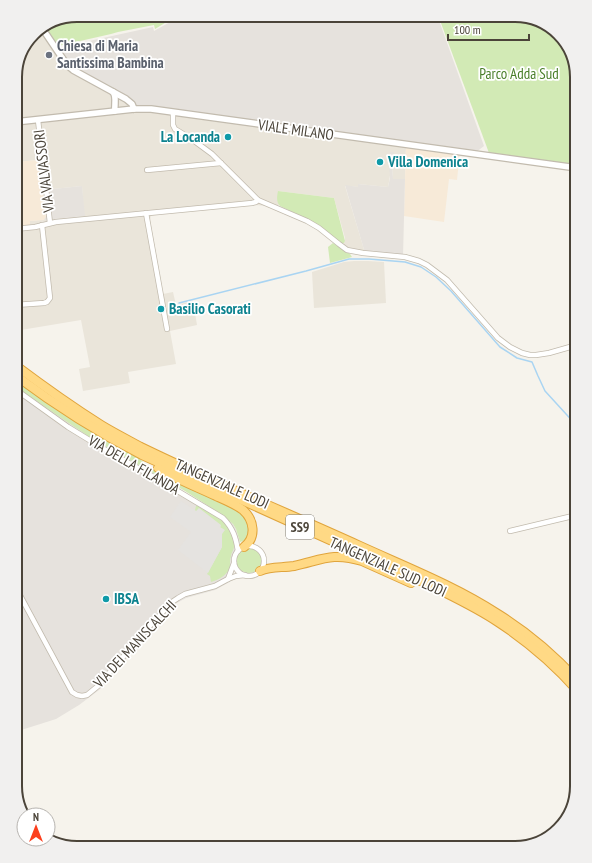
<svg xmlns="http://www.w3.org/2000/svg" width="592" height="863" viewBox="0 0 592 863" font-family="'PT Sans Narrow',sans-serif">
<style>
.residential{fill:#eae5da}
.commercial{fill:#f7ead8}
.industrial{fill:#e6e2dd}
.green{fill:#d2eab5}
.parking{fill:#e5e3e0}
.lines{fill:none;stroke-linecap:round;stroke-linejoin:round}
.stream{stroke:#a9d4f2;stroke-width:1.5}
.minor-casing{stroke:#c2bbae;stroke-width:6}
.tertiary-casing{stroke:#c2bbae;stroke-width:8}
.trunk-casing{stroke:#e0a43c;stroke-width:10}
.minor{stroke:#fff;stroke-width:4.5}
.tertiary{stroke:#fff;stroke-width:5.5}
.trunk{stroke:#ffd985;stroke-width:8}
.worship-dot{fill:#6b7280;stroke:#fff;stroke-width:1.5}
.culture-dot{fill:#0f9aa8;stroke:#fff;stroke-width:1.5}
.labels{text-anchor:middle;stroke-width:3.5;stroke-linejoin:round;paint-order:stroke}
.shield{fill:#fff;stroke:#817c74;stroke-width:1}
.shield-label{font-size:14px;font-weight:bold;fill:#4b4439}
.worship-label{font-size:15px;font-weight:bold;fill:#5b616d;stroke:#fff;text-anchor:start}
.park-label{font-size:15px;fill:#4a7f2a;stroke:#fff}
.street-label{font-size:15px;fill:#4b4439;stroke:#fff}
.culture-label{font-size:15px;font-weight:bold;fill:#0d838f;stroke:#fff;text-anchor:start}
.rim{fill:none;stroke:#4b4439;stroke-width:2}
</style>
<rect width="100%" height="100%" fill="#f6f3ec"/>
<g class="residential">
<polygon points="41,29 67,66 406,145 405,179 393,179 393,178 392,167 394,153 388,187 358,184 359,187 345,186 365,253 342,246 345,241 345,238 334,198 278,191 278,202 279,204 276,210 266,206 256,205 158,214 151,216 150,220 163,294 173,292 176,305 193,301 197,325 170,331 176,364 128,372 130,383 83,391 79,369 90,367 81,320 15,331 15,226 30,225 30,221 84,216 82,186 43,190 39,160 15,162 15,73 36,30"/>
<polygon points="354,261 368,261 384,262 386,303 314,308 312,272 344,262"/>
</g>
<g class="commercial">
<polygon points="406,145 460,151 457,180 449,179 444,222 404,216"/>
<polygon points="39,160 46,218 44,220 30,221 30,225 15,226 15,162"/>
</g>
<g class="industrial">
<polygon points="189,15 437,15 484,146 471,156 134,108 73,70 57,49 71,45 153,27 154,31 181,16"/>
<polygon points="390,152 394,152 392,167 393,178 393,179 405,179 403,257 365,253 345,185 358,187 358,184 388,187 390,178 389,166"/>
<polygon points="82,186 85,216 44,220 46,217 43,190"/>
<polygon points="15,386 48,409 221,514 233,524 236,529 240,542 234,553 232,558 232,564 235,579 215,590 186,598 175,604 165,614 105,684 99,690 79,705 56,719 15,732"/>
</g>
<g class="green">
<polygon points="77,15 178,15 155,29 154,25 118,32 111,34 58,46 44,27"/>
<polygon points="438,15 519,15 549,25 569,46 577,77 577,165 489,153"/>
<path d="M 278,191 L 334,198 L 345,241 L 344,243 L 341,243 L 307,219 L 280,206 C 276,202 277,196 278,191 Z"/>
<polygon points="333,243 350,254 352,257 330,263 328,247"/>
<polygon points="15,380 72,420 135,456 155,470 218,500 240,511 246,518 251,531 246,540 240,542 236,529 233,524 221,514 185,491 91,438 48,409 15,386"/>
<path d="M 196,506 L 198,506 L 223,521 C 229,527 235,538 234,547 C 234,550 231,553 231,556 C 230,559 230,562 230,566 C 229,574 219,580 211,582 L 210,576 L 207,574 L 222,547 L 222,534 L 220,527 L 221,526 L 199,509 L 196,512 L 195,510 Z"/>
<circle cx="249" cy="560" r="13"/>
</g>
<polygon class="parking" points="181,501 196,511 199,508 221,525 220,527 225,530 222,534 222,547 208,573 178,550 191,532 170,517"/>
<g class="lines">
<polyline class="stream" points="179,303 306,271 349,259 369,259 405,262 421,267 436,277 451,291 500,347 517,358 532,362 538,376 545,391 577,426"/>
<defs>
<g id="minor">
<polyline points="173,113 173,125 175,129 193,140 212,154 258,200 307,221 319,228 339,244 347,250 363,253 405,257 419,261 427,265 447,280 498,338 510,347 522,353 530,355 536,355 549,353 577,345"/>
<polyline points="38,120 50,223"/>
<polyline points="147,170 221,163"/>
<polyline points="146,213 167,329"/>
<polyline points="15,229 35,227 56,222 252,203 256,202 258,200"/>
<polyline points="15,305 44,303 47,302 50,298 42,225"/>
<path d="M 15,389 L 68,427 L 104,449 L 166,484 L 223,518 C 233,528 236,538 238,551"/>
<polyline points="510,531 577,515"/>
<circle cx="249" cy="561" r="15"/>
<polyline points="228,579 234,563"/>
<polyline points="15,586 72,692 77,695 82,696 87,695 98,686 147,629 172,602 178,598 185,594 215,586 228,579 236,576 245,575"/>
</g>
<g id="tertiary">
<polyline points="42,28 67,65 73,70 126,99 132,104 134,109"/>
<path d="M 113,92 C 117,97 114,104 115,111"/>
<polyline points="15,122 134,109 151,109 577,168"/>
</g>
<g id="trunk">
<path d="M 15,365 C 43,386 71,406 101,425 C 114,433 128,440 141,447 C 213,482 287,513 360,546 C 406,567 455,586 498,614 C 527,632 554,655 577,680"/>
<path d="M 15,375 C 55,405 97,432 142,455 L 436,588 C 458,599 479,609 498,622 C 527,641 554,664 577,690"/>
<path d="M 158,468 C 176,479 197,487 216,496 C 225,500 235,504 243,510 C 254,520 257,537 244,547"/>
<path d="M 260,571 C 271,566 283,568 294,566 C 322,560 332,552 362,561 L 411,583"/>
</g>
</defs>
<use href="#minor" class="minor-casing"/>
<use href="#tertiary" class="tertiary-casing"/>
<use href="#trunk" class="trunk-casing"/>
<use href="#minor" class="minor"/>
<use href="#tertiary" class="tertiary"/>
<use href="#trunk" class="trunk"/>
</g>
<circle class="worship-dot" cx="49" cy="55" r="4"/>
<g class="culture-dot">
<circle cx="228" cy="137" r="4"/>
<circle cx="380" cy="162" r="4"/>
<circle cx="161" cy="309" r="4"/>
<circle cx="106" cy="599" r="4"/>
</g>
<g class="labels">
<rect class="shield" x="286" y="515" width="28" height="24" rx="3"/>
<g class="shield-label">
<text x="300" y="532">SS9</text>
</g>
<g class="worship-label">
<text x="57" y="51">Chiesa di Maria<tspan x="57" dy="17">Santissima Bambina</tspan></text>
</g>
<g class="park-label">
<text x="519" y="79">Parco Adda Sud</text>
</g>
<g class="street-label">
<text transform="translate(296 130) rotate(8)" y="5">VIALE MILANO</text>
<text transform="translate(44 171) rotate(-97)" y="5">VIA VALVASSORI</text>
<text transform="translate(134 465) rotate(30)" y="5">VIA DELLA FILANDA</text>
<text transform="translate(222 484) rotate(24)" y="5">TANGENZIALE LODI</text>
<text transform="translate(388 567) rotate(24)" y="5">TANGENZIALE SUD LODI</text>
<text transform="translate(135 644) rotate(-47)" y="5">VIA DEI MANISCALCHI</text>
</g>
<g class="culture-label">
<text x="220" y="142" text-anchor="end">La Locanda</text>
<text x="388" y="167">Villa Domenica</text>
<text x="169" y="314">Basilio Casorati</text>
<text x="114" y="604">IBSA</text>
</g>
</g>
<path d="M0 0H592V863H0ZM77 22H515A55 55 0 0 1 570 77V786A55 55 0 0 1 515 841H77A55 55 0 0 1 22 786V77A55 55 0 0 1 77 22Z" fill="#f1f0ef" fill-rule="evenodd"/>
<path class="rim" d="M77 22H515A55 55 0 0 1 570 77V786A55 55 0 0 1 515 841H77A55 55 0 0 1 22 786V77A55 55 0 0 1 77 22Z"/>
<g transform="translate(36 827)"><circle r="19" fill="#ffffff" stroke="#b7b4b0"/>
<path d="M0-3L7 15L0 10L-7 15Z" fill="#fc3f1d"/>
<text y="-6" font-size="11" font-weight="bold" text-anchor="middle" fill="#4b4439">N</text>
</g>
<path d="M448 34v6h81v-6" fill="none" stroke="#4b4439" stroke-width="2"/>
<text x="454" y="34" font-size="12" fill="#4b4439" stroke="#ffffff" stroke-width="3" paint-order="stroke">100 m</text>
</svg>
